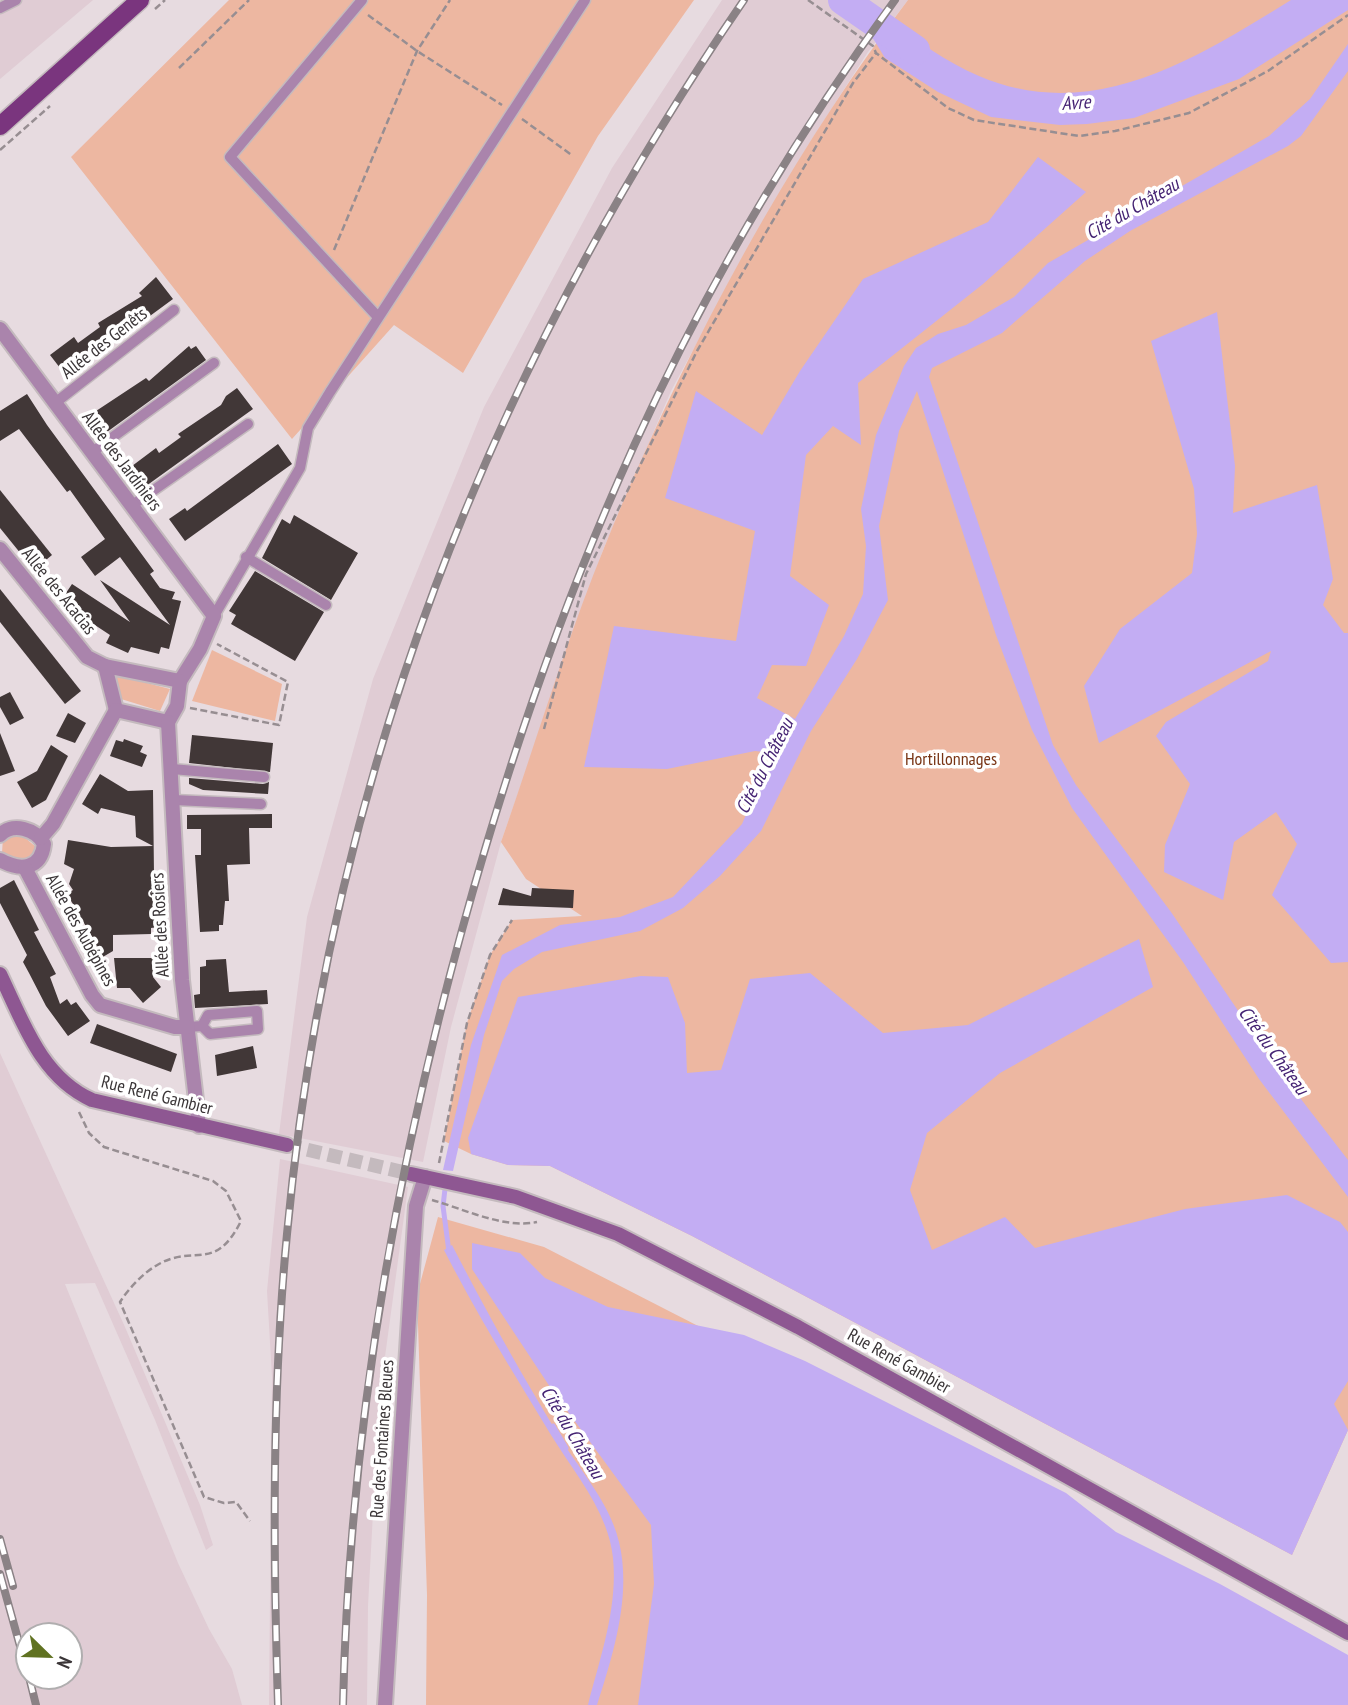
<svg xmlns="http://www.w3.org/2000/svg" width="1348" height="1705" viewBox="0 0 1348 1705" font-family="'PT Sans Narrow',sans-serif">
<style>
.built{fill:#e0ccd4;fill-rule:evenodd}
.green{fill:#edb7a1}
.water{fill:#c3adf3}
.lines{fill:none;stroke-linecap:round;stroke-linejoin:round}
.stream{stroke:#c3adf3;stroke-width:5}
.river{stroke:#c3adf3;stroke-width:30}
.building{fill:#413737}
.secondary-tunnel{stroke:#c4babe;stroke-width:14;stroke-dasharray:14 7;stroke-linecap:butt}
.lane-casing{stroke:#c4babe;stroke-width:13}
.street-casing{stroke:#c4babe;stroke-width:18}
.secondary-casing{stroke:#c4babe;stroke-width:18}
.primary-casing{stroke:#c4babe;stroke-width:21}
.path{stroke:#978e92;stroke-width:2.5;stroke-dasharray:7 3.5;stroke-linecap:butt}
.lane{stroke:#aa84ac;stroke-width:10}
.street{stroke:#aa84ac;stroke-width:14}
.secondary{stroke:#8e5792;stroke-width:14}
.primary{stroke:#7a357e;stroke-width:18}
.rail-casing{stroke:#8a8285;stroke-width:8}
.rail{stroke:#fff;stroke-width:5;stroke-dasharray:16;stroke-linecap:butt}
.labels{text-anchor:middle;stroke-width:7;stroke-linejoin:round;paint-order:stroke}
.street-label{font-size:18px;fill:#3a3537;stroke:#fff}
.park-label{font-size:18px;fill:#783414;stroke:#fff}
.water-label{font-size:19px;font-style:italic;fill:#452373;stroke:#fff}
</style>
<rect width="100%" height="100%" fill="#e7dbe0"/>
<g class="built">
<polygon points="0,0 93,0 0,79"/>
<polygon points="722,0 908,0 868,52 812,139 735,272 671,391 603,550 501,842 451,1027 423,1162 279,1134 307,917 373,679 484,407 612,168"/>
<path d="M 0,1053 L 125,1327 L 200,1505 L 213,1545 L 206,1550 L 155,1420 L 95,1283 L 65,1284 L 178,1563 L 209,1629 L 232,1669 L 242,1705 L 0,1705 ZM 28,1635 L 70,1635 L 70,1677 L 28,1677 Z"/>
<polygon points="280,1159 408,1187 379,1401 368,1606 367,1705 269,1705 272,1377 267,1291"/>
</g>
<g class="green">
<polygon points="229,0 694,0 598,136 463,373 394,325 292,439 71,157"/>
<path d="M 908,0 L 1348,0 L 1348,1430 L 1292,1555 L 692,1236 L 550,1166 L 508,1165 L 471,1154 L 444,1141 L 467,1023 L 490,955 L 512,920 L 582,916 L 526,879 L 501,842 C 535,745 565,644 604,548 C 681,357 783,165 908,0 Z"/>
<polygon points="212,650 282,684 275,721 192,701"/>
<polygon points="116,675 170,689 160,711 121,699"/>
<polygon points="10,834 24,837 36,847 30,859 23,860 2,853 3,837"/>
<polygon points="438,1217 544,1247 1348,1659 1348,1705 426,1705 427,1595 417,1295"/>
</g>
<g class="water">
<path d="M 1291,0 L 1348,0 L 1348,10 L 1239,79 L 1134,118 L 1087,124 L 1060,125 L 991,117 L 938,92 L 885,58 L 874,40 L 889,20 C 918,41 946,62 979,76 C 1093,125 1197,58 1291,0 Z"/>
<polygon points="1348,44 1348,71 1301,136 1288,146 1130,231 1085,261 1002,333 932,368 929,377 1053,745 1076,785 1171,912 1277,1068 1348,1160 1348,1197 1259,1079 1183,962 1072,808 1032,730 996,635 917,391 899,431 879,526 888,600 857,659 811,731 761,831 720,876 683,908 640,931 542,952 514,969 502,981 484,1035 453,1171 443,1170 471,1045 502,955 560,925 620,917 673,897 742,824 773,753 755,751 667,769 584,767 614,626 736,641 755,531 665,498 696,391 762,435 800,371 863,279 988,222 1038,157 1086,192 983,284 858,383 861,445 833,426 806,455 790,576 829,605 806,666 772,665 757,698 795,719 844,636 863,594 866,546 861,509 876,435 904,366 916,348 938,334 966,325 1014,297 1048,263 1269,136 1310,99"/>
<polygon points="1217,312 1235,466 1233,513 1317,485 1333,579 1323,605 1344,633 1348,633 1348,962 1331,963 1272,895 1297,844 1276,812 1234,842 1223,900 1164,872 1165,845 1190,784 1156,736 1166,722 1268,661 1271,651 1099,743 1084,686 1120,629 1192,573 1197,534 1194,489 1151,341"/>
<polygon points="1139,939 1153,987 1000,1073 927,1133 910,1190 932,1250 1005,1217 1035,1248 1185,1209 1287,1195 1340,1222 1348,1232 1348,1381 1334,1404 1348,1430 1292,1555 692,1236 550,1166 508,1165 471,1154 468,1138 518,997 641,976 668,977 685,1023 687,1073 721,1070 750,979 810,973 883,1033 968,1025"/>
<polygon points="472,1243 520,1253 545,1278 608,1307 744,1335 805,1361 1066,1493 1116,1532 1220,1584 1348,1655 1348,1705 638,1705 654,1584 651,1525 552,1390 472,1269"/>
<path d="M 452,1245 C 485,1309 521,1374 559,1436 C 580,1471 609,1501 619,1542 C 632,1595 613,1655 597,1705 L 588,1705 C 600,1658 618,1608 613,1558 C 608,1511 575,1474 551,1435 C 514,1374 476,1313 444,1250 Z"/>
</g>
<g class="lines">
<g class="stream">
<polyline points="445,1189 443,1206 449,1252"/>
<polyline points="553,1426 566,1448"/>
</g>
<polyline class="river" points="843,0 915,50"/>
</g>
<g class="building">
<polygon points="156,277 173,299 67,377 50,355 74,337 78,343 100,327 98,323 142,296 139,293"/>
<polygon points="189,346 191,349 196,346 206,360 107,432 93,413 146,378 149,381"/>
<polygon points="237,388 253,409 146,486 132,466 156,448 159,453 181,437 178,434 221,405 226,396"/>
<polygon points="27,394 47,425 154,571 150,574 160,588 175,592 172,599 181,601 169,649 161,647 159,654 131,647 128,653 106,643 110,635 60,602 72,584 130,622 100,580 170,625 120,557 95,576 81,557 105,539 70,490 67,492 19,429 0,441 0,411"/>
<polygon points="278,444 292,464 185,541 169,519 185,508 187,511"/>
<polygon points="0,490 52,555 34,570 0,528"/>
<polygon points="294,515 358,553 331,600 262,558 282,519 290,524"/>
<polygon points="255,571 324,612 295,661 231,624 236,615 229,611"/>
<polygon points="0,589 81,691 65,704 0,622"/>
<polygon points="10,692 24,718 10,725 0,707 0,697"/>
<polygon points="68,713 86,723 75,743 56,736"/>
<polygon points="0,733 15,771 0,776"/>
<polygon points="192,735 273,743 270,772 189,763"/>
<polygon points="124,739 143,746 140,752 147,755 142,767 110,756 116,740 123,742"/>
<polygon points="51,745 68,756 46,800 32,808 17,782 37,771"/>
<polygon points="100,774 128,791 153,790 154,875 157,875 158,927 151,928 151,934 113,935 113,951 96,961 86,944 94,940 67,894 73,890 69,884 74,869 64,864 68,840 111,847 153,846 136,837 135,816 101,808 98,814 82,804"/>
<polygon points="189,778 263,784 269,782 268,794 203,790 189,784"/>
<polygon points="272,814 272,828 249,828 250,864 227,865 229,901 225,901 223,925 219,925 219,931 200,932 195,855 201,855 201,829 187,829 187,815"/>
<polygon points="14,880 39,930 34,932 56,974 50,977 60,1004 67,999 71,1005 76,1002 90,1021 68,1036 46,1006 29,973 23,962 27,955 0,903 0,888"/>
<polygon points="503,888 531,896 532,888 574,890 573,908 498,905"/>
<polygon points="114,958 158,958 153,977 161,987 143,1003 130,988 117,988"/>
<polygon points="226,959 229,992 267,990 268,1004 195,1008 194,995 200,994 200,967 206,966 206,960"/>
<polygon points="97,1024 177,1054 171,1072 90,1043"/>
<polygon points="253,1046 257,1068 217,1076 215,1055"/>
</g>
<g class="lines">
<polyline class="secondary-tunnel" points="287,1145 411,1174"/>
<defs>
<g id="lane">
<polyline points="362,0 230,157 377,316"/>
<polyline points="0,8 16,0"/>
<polyline points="55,403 174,310"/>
<polyline points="91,453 214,363"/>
<polyline points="131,506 248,424"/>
<polyline points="246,557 326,605"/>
<polyline points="214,616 300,468 308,428 330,392 585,0"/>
<polyline points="172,769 264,777"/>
<polyline points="174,800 261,804"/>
<polyline points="188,1027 202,1026 210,1034 258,1029 257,1011 208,1015 202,1026"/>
</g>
<g id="street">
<polyline points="0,329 214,616 200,649 180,681"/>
<polyline points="0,549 87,657 105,666"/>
<polygon points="105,666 180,681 177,706 168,722 116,710"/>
<polyline points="168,722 182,980 199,1126"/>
<path d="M 0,835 C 13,822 36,829 44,844 C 41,870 20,871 0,860"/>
<polyline points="41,838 53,824 116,710"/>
<polyline points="25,868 92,995 100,1005 175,1027 188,1027"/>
<polyline points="385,1705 416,1206 425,1177"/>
</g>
<g id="secondary">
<path d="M 0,974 C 23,1022 41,1077 92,1100 L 287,1145"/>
<polyline points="411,1174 516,1197 618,1234 798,1327 1348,1633"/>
</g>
<polyline id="primary" points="0,126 140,0"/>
</defs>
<use href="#lane" class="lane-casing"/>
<use href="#street" class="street-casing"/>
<use href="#secondary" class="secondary-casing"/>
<use href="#primary" class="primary-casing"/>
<g class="path">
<polyline points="808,0 873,46 876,53 948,108 974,120 1079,136 1115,131 1189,113 1268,71 1348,15"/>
<polyline points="155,9 165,0"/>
<polyline points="368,15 417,51 502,105"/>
<polyline points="179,68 249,0"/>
<polyline points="522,119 573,156"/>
<polyline points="0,150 50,106"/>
<polyline points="334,250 417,51 450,0"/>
<polyline points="190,708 279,725 288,682 217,644"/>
<polyline points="544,729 586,574 697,351 853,83 876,53"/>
<path d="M 79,1112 L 89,1133 L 104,1147 L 213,1181 L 226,1191 L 241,1221 C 215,1273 195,1244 159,1264 C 144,1272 129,1288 120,1302 L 204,1497 L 224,1503 L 236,1502 L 250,1521"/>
<polyline points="439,1163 467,1023 490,955 512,920"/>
<path d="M 432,1200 C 464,1209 504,1229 537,1222"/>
</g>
<use href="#lane" class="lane"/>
<use href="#street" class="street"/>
<use href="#secondary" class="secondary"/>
<use href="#primary" class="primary"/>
<defs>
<g id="rail">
<polyline points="0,1539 13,1586"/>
<polyline points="0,1574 28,1675"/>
<polyline points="29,1677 36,1705"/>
<path d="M 278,1705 C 273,1549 272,1390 287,1234 C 329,781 487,375 744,0"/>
<path d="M 343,1705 C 349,1441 392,1185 462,930 C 556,587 684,288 895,0"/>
</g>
</defs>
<use href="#rail" class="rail-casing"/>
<use href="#rail" class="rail"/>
</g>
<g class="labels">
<g class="street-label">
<text transform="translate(104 343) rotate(-38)" y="6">Allée des Genêts</text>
<text transform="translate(122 461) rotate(53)" y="6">Allée des Jardiniers</text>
<text transform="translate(59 591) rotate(51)" y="6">Allée des Acacias</text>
<text transform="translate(160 925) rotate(-93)" y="6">Allée des Rosiers</text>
<text transform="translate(81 930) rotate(61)" y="6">Allée des Aubépines</text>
<text transform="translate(157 1095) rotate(14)" y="6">Rue René Gambier</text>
<text transform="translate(899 1361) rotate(29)" y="6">Rue René Gambier</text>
<text transform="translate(382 1439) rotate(-86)" y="6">Rue des Fontaines Bleues</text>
</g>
<g class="park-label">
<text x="951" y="765">Hortillonnages</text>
</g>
<g class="water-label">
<text transform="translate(1076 102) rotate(-4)" y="7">Avre</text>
<text transform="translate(1132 208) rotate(-30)" y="7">Cité du Château</text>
<text transform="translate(764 766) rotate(-63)" y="7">Cité du Château</text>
<text transform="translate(1274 1050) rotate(54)" y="7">Cité du Château</text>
<text transform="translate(573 1432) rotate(59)" y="7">Cité du Château</text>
</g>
</g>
<g transform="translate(49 1656) rotate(113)"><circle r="33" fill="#ffffff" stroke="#b0aeaf" stroke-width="2"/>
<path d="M0-5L12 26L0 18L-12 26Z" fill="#607221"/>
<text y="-10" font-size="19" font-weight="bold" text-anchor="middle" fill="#3a3537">N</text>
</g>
</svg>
